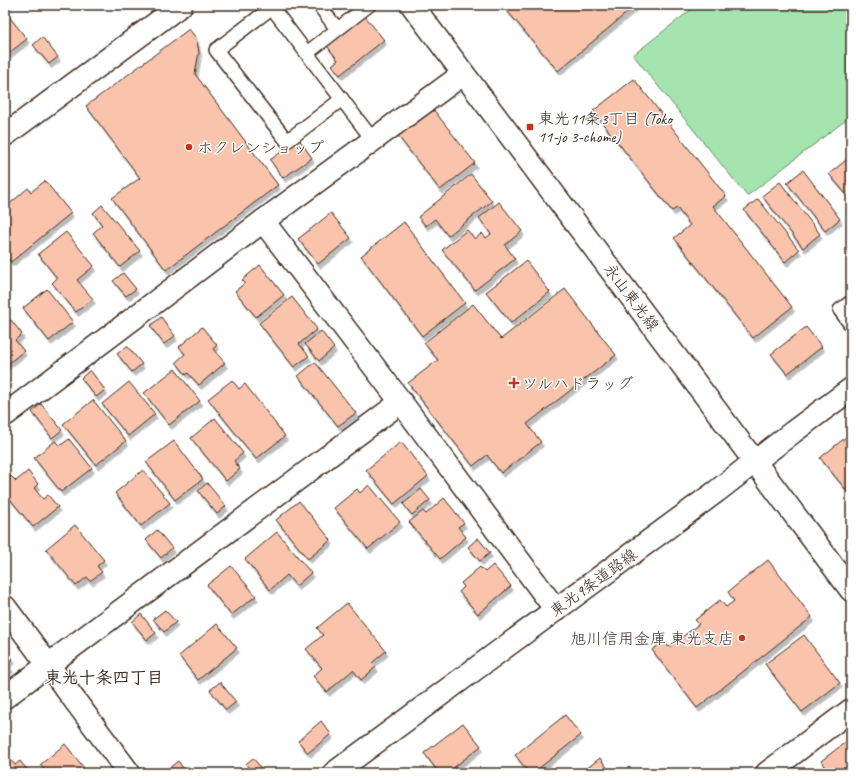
<svg xmlns="http://www.w3.org/2000/svg" width="856" height="778" viewBox="0 0 856 778" font-family="Caveat,'Klee One',sans-serif">
<style>
.green{fill:#a4e5af;stroke:#708866}
.building{fill:#fac4ac;stroke:#3b2a1e;filter:url(#shadow)}
.lines{fill:none;stroke-linecap:round;stroke-linejoin:round}
.lane-casing{stroke:#3b2a1e;stroke-width:16}
.street-casing{stroke:#3b2a1e;stroke-width:25}
.secondary-casing{stroke:#3b2a1e;stroke-width:25}
.lane{stroke:#fff;stroke-width:13}
.street{stroke:#fff;stroke-width:22}
.secondary{stroke:#fff;stroke-width:22}
.poi-dot{fill:#c8321e;stroke:#fff;stroke-width:1.5}
.labels{text-anchor:middle;stroke-width:3;stroke-linejoin:round;paint-order:stroke}
.poi-label{font-size:16px;fill:#3b2a1e;stroke:#fff;text-anchor:start}
.street-label{font-size:16px;fill:#3b2a1e;stroke:#fff}
.neighbourhood-label{font-size:17px;font-weight:bold;fill:#3b2a1e;stroke:#fff}
</style>
<defs>
<filter id="shadow"><feDropShadow dx="2.5" dy="4.5" stdDeviation="0" flood-color="#0004"/></filter>
</defs>
<rect width="100%" height="100%" fill="#fff"/>
<filter id="ink" filterUnits="userSpaceOnUse"><feTurbulence type="fractalNoise" baseFrequency=".025" numOctaves="2"/><feDisplacementMap in="SourceGraphic" scale="8" xChannelSelector="R" yChannelSelector="G"/><feConvolveMatrix kernelMatrix="1 2 1 2 8 2 1 2 1" color-interpolation-filters="sRGB"/></filter>
<g filter="url(#ink)">
<polygon class="green" points="697,5 851,5 851,116 747,196 633,55"/>
<g class="building">
<polygon points="504,5 636,5 558,71 503,6"/>
<polygon points="7,14 27,39 5,56 5,15"/>
<polygon points="364,15 384,40 340,75 332,65 338,60 327,46"/>
<polygon points="189,29 196,38 199,52 195,74 278,185 166,270 112,198 140,178 86,106"/>
<polygon points="42,37 58,57 49,64 33,45"/>
<polygon points="634,79 726,196 713,206 792,307 753,338 674,238 690,225 677,208 672,211 593,111"/>
<polygon points="433,109 475,163 440,190 398,136"/>
<polygon points="299,139 312,158 283,178 270,160"/>
<polygon points="851,156 851,200 829,174"/>
<polygon points="803,170 840,219 825,231 787,183"/>
<polygon points="471,174 492,201 448,236 435,219 426,226 418,217"/>
<polygon points="45,181 71,213 11,262 5,255 5,206 6,207 28,188 31,192"/>
<polygon points="780,182 820,234 803,248 762,196"/>
<polygon points="758,199 799,250 785,262 744,210"/>
<polygon points="499,202 522,231 505,245 515,259 475,290 442,250 467,230 475,239 482,233 486,238 491,234 479,218"/>
<polygon points="102,205 140,251 120,267 93,233 102,225 93,213"/>
<polygon points="331,213 351,238 318,264 298,239"/>
<polygon points="404,222 465,303 422,336 361,256"/>
<polygon points="66,232 94,266 77,280 93,299 76,312 52,283 57,278 38,254"/>
<polygon points="526,261 550,292 511,323 486,292"/>
<polygon points="260,265 284,295 256,317 235,291 245,283 242,280"/>
<polygon points="123,273 136,289 126,296 113,281"/>
<polygon points="47,289 73,322 49,341 23,308"/>
<polygon points="565,289 616,355 527,424 541,442 501,473 487,455 473,466 408,383 438,360 424,343 473,304 501,339"/>
<polygon points="292,297 317,329 299,344 309,356 294,367 259,323"/>
<polygon points="161,317 175,336 164,344 150,326"/>
<polygon points="11,320 22,334 15,340 24,351 5,366 5,324"/>
<polygon points="202,327 217,345 213,349 225,363 199,385 188,373 186,375 176,362 185,354 179,347"/>
<polygon points="806,327 822,347 787,374 771,354"/>
<polygon points="321,331 334,348 319,361 305,344"/>
<polygon points="127,346 142,364 132,372 117,354"/>
<polygon points="315,362 356,413 338,426 298,376"/>
<polygon points="175,369 200,401 169,425 144,393"/>
<polygon points="90,370 105,390 96,397 81,378"/>
<polygon points="232,380 239,389 245,384 285,436 256,459 208,399"/>
<polygon points="129,382 155,414 128,436 102,404"/>
<polygon points="93,400 126,441 96,465 63,424"/>
<polygon points="41,404 62,430 52,438 32,412"/>
<polygon points="215,418 243,453 234,461 240,469 226,481 191,438"/>
<polygon points="851,433 851,496 820,458"/>
<polygon points="69,439 92,468 61,492 34,458 55,441 60,446"/>
<polygon points="174,441 203,479 175,500 146,462"/>
<polygon points="401,442 428,476 394,504 366,470"/>
<polygon points="143,470 170,503 141,526 115,493"/>
<polygon points="28,471 38,484 34,488 43,499 48,495 58,507 33,527 5,493 5,481 11,476 16,481"/>
<polygon points="207,483 226,506 217,514 198,491"/>
<polygon points="369,485 400,522 368,549 334,508 357,489 360,493"/>
<polygon points="421,489 430,500 412,515 403,504"/>
<polygon points="444,498 464,523 458,527 466,537 440,559 409,522 423,511 426,514"/>
<polygon points="299,501 331,540 308,559 276,520"/>
<polygon points="75,525 104,560 97,566 102,572 90,581 87,577 76,586 46,549"/>
<polygon points="157,530 172,548 161,558 146,540"/>
<polygon points="277,532 311,573 296,586 287,575 270,590 245,559"/>
<polygon points="478,538 490,553 480,561 468,547"/>
<polygon points="768,560 812,617 697,708 652,650 664,641 669,647 699,624 695,620 720,600 726,607 734,601 728,592"/>
<polygon points="493,565 511,586 478,614 459,592 464,587 461,583 480,567 485,572"/>
<polygon points="231,566 256,596 231,615 207,585"/>
<polygon points="347,603 386,651 372,663 376,667 361,680 353,670 327,692 313,676 322,668 306,649 323,635 317,628"/>
<polygon points="165,610 176,622 164,632 153,619"/>
<polygon points="141,614 156,633 147,640 132,622"/>
<polygon points="217,624 237,648 198,680 179,656"/>
<polygon points="804,635 840,683 802,712 765,664"/>
<polygon points="5,649 13,659 7,663 11,668 5,673"/>
<polygon points="220,682 236,702 226,710 210,690"/>
<polygon points="565,715 581,735 533,773 529,773 515,755"/>
<polygon points="321,721 331,734 308,753 298,741"/>
<polygon points="463,723 481,746 447,773 439,773 424,753"/>
<polygon points="851,738 851,773 831,773 821,761"/>
<polygon points="65,744 88,773 47,773 40,765"/>
<polygon points="5,753 15,765 20,761 30,773 5,773"/>
<polygon points="253,758 265,773 252,773 246,764"/>
<polygon points="600,758 611,773 581,773"/>
<polygon points="178,761 186,772 184,773 163,773"/>
</g>
<g class="lines">
<defs>
<g id="lane">
<polyline points="270,5 373,140"/>
<polyline points="275,5 216,50 287,141 342,99"/>
<polyline points="319,5 337,29"/>
<polyline points="307,53 369,5"/>
<polyline points="851,302 840,310 851,325"/>
</g>
<g id="street">
<polyline points="5,135 181,5"/>
<polyline points="263,221 401,402 556,610"/>
<polyline points="5,415 263,221 463,74"/>
<polyline points="5,607 129,773"/>
<polyline points="5,697 401,402"/>
<polyline points="767,773 851,710"/>
</g>
<g id="secondary">
<polyline points="412,5 851,590"/>
<polyline points="334,773 717,491 793,432 851,389"/>
</g>
</defs>
<use href="#lane" class="lane-casing"/>
<use href="#street" class="street-casing"/>
<use href="#secondary" class="secondary-casing"/>
<use href="#lane" class="lane"/>
<use href="#street" class="street"/>
<use href="#secondary" class="secondary"/>
</g>
</g>
<g class="poi-dot">
<rect x="526" y="123" width="8" height="8" rx="2"/>
<circle cx="189" cy="147" r="4"/>
<path d="M512 377h4v4h4v4h-4v4h-4v-4h-4v-4h4z"/>
<circle cx="742" cy="638" r="4"/>
</g>
<g class="labels">
<g class="poi-label">
<text x="538" y="124">東光11条3丁目 (Toko<tspan x="538" dy="18">11-jo 3-chome)</tspan></text>
<text x="197" y="153">ホクレンショップ</text>
<text x="522" y="389">ツルハドラッグ</text>
<text x="734" y="644" text-anchor="end">旭川信用金庫 東光支店</text>
</g>
<g class="street-label">
<text transform="translate(632 297) rotate(53)" y="6">永山東光線</text>
<text transform="translate(593 582) rotate(-36)" y="6">東光9条道路線</text>
</g>
<g class="neighbourhood-label">
<text x="104" y="683">東光十条四丁目</text>
</g>
</g>
<rect width="856" height="778" fill="none" stroke="#fff" stroke-width="20"/>
<rect x="10" y="10" width="836" height="758" fill="none" stroke="#3b2a1e" stroke-width="1.5" filter="url(#ink)"/>
</svg>
